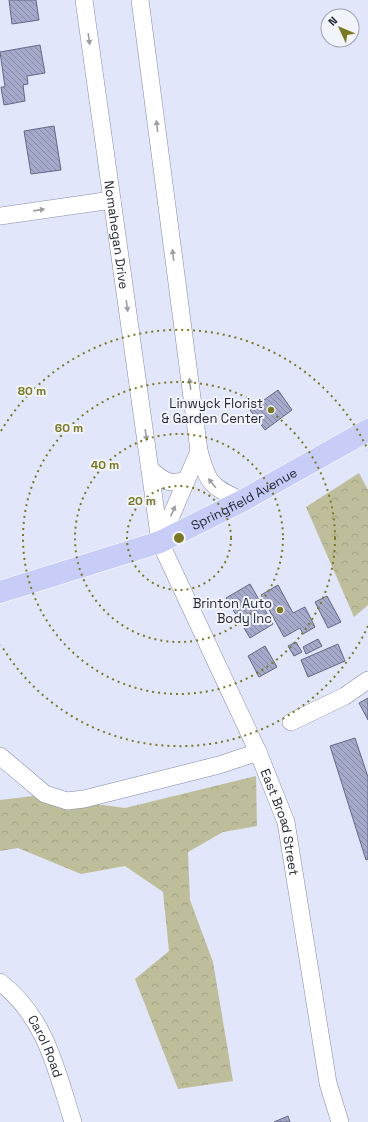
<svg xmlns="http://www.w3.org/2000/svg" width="368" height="1122" viewBox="0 0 368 1122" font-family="'Space Grotesk',sans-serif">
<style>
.forest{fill:url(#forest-crowns)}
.building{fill:url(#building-back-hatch);stroke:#636885}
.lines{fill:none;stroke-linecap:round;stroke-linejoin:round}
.minor-casing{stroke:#868baa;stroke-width:18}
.major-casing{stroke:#fff;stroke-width:23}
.minor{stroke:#fff;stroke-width:17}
.major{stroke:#c7cdf7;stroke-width:22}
.oneway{fill:#9d9ea4}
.ring{fill:none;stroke:#7b7920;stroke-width:2;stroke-dasharray:2 4}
.poi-dot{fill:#7b7920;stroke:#f2f4fb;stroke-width:1.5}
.labels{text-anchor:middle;stroke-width:4;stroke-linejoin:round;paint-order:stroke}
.street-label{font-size:13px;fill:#252734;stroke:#f2f4fb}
.poi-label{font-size:13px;fill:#252734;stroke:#f2f4fb;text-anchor:end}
.centre{fill:#7b7920;stroke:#f2f4fb;stroke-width:2}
.ring-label{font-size:12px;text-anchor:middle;font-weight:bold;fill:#7b7920;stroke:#f2f4fb;stroke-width:4;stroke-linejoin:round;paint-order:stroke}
</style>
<defs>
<pattern id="forest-crowns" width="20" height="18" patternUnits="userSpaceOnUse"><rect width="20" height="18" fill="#bebe9a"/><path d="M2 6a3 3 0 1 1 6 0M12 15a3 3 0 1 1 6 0" fill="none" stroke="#a3a385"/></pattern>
<pattern id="building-back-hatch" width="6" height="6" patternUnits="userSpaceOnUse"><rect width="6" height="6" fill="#a5aacb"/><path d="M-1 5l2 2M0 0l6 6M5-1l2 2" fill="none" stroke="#868aa6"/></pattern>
</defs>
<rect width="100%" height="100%" fill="#e2e6fa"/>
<g class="forest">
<polygon points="359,473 368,490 368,605 354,617 306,507"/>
<polygon points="256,776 257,826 223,832 188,852 190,900 213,962 233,1081 178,1089 135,979 169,951 163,892 125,866 81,874 18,848 0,851 0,800 34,796 125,808"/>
</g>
<g class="building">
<polygon points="9,0 36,0 39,20 12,24"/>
<polygon points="40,45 45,73 27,76 28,84 23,85 25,101 4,105 1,87 5,87 0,52"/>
<polygon points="54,126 61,170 31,174 24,131"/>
<polygon points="278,390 292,410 265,430 250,410"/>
<polygon points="250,584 273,624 250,638 226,598"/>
<polygon points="278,585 293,613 305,607 315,627 303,634 300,628 284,637 261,595"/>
<polygon points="327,596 341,622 328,628 315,602"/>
<polygon points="318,639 322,646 306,654 303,647"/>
<polygon points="296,642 302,652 294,656 288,646"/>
<polygon points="338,644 345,661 308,677 301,660"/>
<polygon points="265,646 277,667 259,677 248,656"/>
<polygon points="368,698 368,720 359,703"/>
<polygon points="355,738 368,777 368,859 366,860 330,746"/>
<polygon points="288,1116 290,1122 274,1122"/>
</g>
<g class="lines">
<defs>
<g id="minor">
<path id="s1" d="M 84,0 L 160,542 L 258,752 L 286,822 L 328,1083 L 340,1122"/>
<path d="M 140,0 L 199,451 C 209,486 210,485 242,501"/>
<polyline points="0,216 112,200"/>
<path d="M 150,469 C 162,480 170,486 186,480"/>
<polyline points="160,542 199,451"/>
<polyline points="291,722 345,696 368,680"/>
<polyline points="0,756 45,794 67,801 84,799 219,765 258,752"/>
<path id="s2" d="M 0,982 C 46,1018 56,1069 73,1122"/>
</g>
<g id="major">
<path id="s3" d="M 0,592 L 160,542 L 242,501 L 368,430"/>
</g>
</defs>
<use href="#minor" class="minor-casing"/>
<use href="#major" class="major-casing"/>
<use href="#minor" class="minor"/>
<use href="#major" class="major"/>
</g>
<defs><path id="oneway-solid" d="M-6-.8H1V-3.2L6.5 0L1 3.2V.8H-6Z"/></defs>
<g class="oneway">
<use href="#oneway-solid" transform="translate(89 39) rotate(82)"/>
<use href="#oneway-solid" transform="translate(157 126) rotate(-97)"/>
<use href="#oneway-solid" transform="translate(39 210) rotate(-8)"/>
<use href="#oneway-solid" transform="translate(173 255) rotate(-97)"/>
<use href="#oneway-solid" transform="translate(127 306) rotate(82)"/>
<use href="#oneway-solid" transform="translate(190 384) rotate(-97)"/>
<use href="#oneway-solid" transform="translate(146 435) rotate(82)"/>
<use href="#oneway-solid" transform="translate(212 483) rotate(-129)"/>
<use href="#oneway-solid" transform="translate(173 511) rotate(-67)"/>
</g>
<g class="ring">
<circle cx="179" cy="538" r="52"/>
<circle cx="179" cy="538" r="104"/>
<circle cx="179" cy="538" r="156"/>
<path d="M368 626A208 208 0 0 1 1 645M1 431A208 208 0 0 1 368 450"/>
</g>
<g class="poi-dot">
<circle cx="271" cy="410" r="4"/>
<circle cx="280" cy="610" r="4"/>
</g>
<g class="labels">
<g class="street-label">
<text dy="5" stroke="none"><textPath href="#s1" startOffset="237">Nomahegan Drive</textPath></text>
<text dy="5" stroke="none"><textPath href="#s3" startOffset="262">Springfield Avenue</textPath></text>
<text dy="5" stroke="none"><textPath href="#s1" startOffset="853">East Broad Street</textPath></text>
<text dy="5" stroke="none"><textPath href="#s2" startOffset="80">Carol Road</textPath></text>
</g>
<g class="poi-label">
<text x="263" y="408">Linwyck Florist<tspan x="263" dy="15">&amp; Garden Center</tspan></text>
<text x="272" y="608">Brinton Auto<tspan x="272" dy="15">Body Inc</tspan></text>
</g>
</g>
<circle cx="179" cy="538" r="6" class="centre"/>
<g class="ring-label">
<text x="32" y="395">80 m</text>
<text x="69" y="432">60 m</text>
<text x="105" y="469">40 m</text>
<text x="142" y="505">20 m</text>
</g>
<g transform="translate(340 28) rotate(314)"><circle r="19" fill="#f2f4fb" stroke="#a0a2ab"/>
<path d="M0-3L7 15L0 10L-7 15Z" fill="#7b7920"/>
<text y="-6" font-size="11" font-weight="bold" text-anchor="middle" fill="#252734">N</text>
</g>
</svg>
